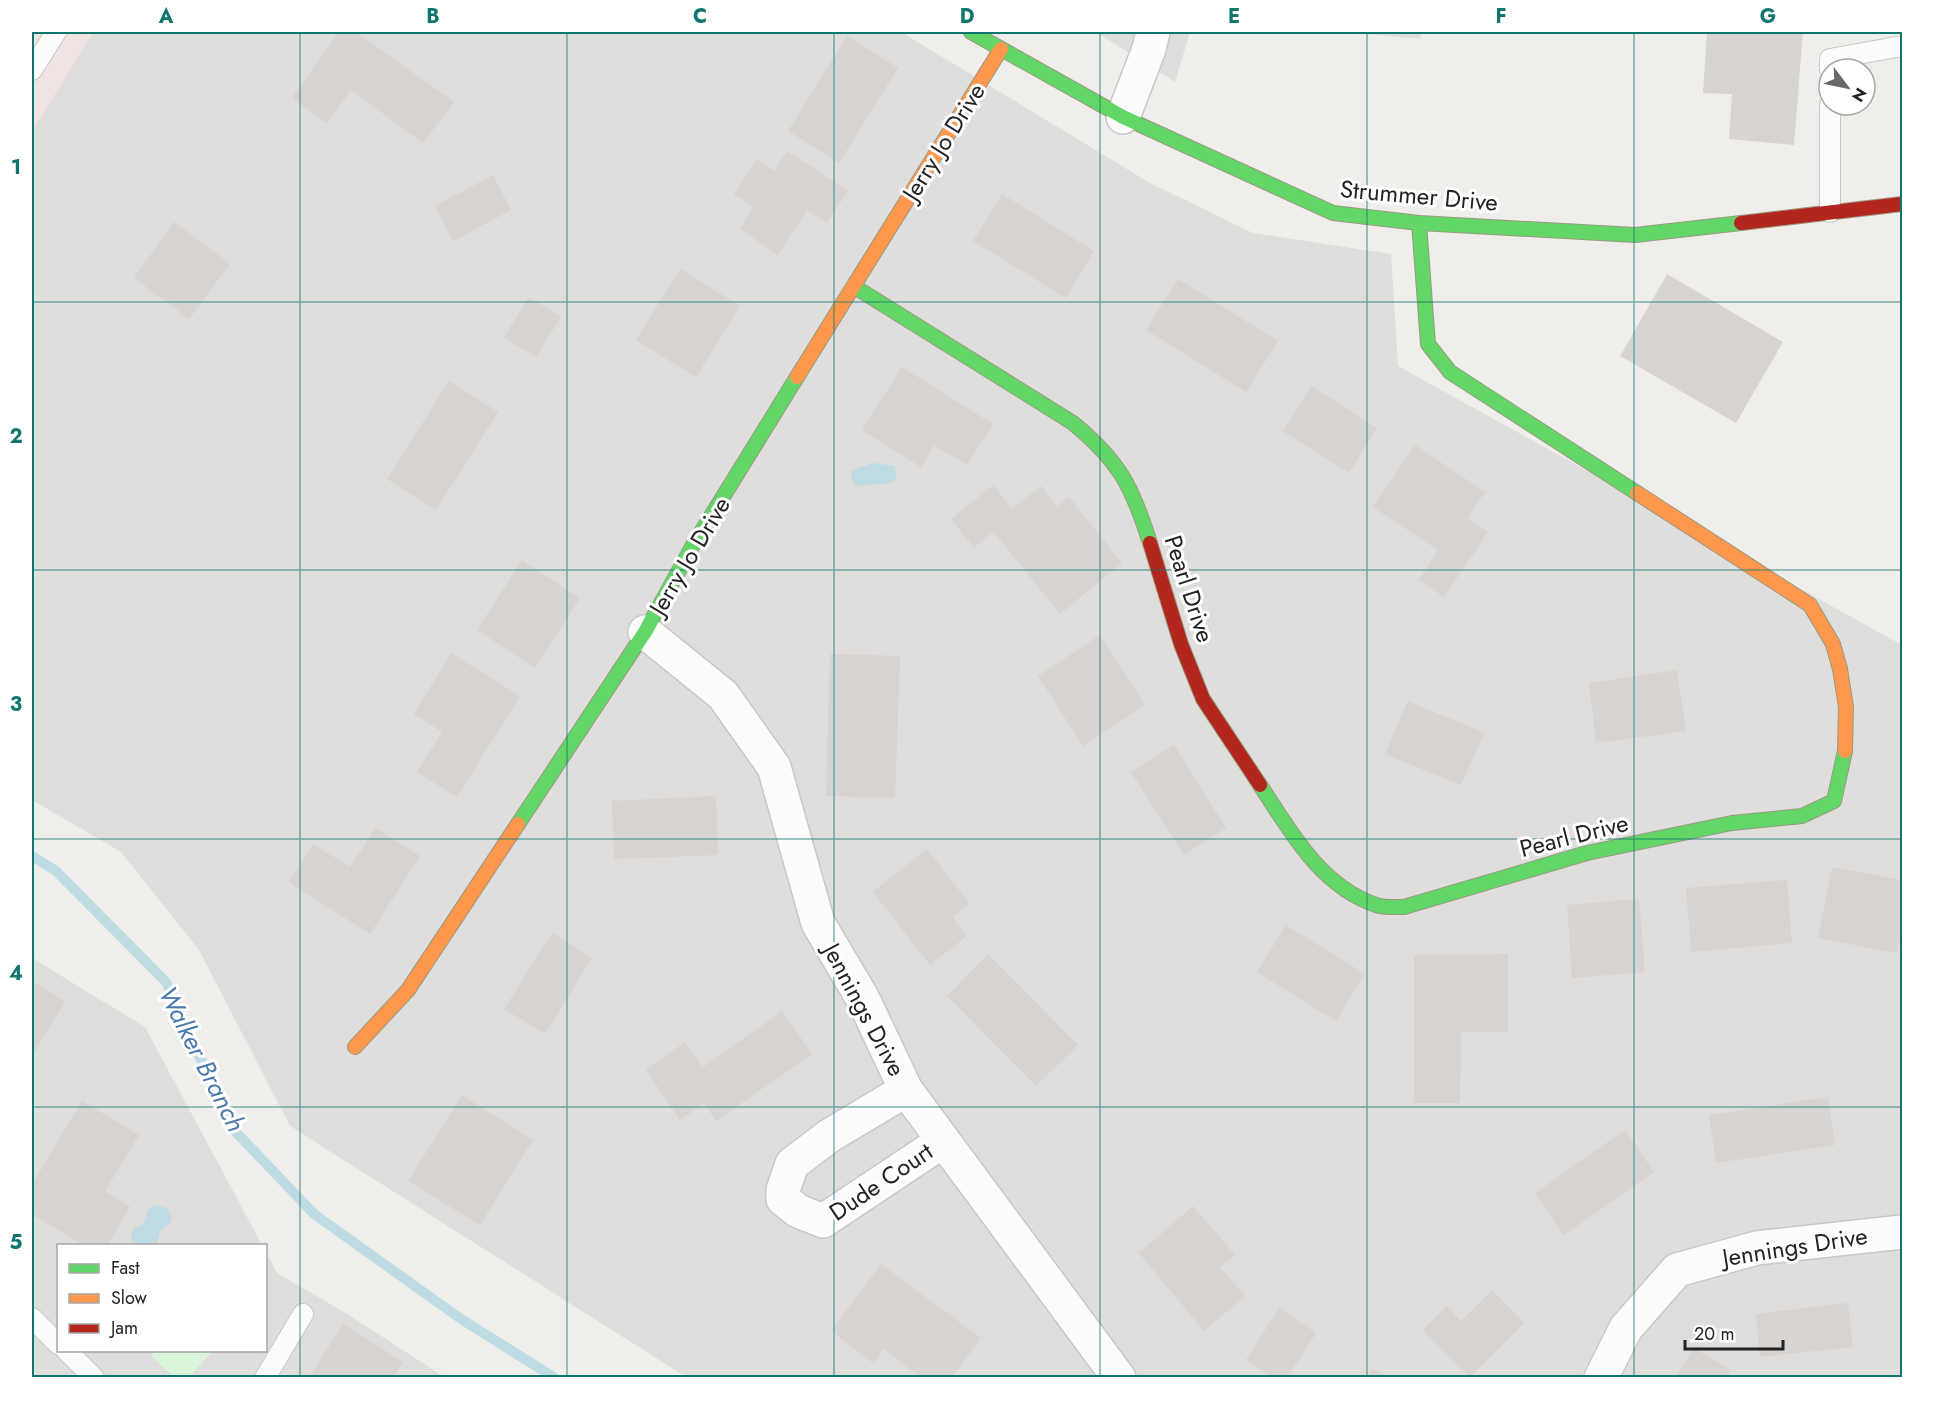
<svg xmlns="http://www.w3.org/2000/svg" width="1934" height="1409" viewBox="0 0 1934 1409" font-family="Jost,sans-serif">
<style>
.residential{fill:#dfdedc}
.commercial{fill:#f1e3e1}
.park{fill:#daf5da}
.water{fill:#bfdbe3}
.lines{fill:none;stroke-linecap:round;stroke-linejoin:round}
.stream{stroke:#bfdbe3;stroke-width:10}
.building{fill:#d7d4d2}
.lane-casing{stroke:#c9c8c7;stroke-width:22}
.street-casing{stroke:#c9c8c7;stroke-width:36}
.fast-casing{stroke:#999a82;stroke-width:16}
.slow-casing{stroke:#999a82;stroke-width:16}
.jam-casing{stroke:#999a82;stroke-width:16}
.lane{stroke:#fdfcfc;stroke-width:20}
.street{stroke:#fdfcfc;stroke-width:33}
.fast{stroke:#63d668;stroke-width:14}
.slow{stroke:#ff974d;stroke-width:14}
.jam{stroke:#b3261e;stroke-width:14}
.grid{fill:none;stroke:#0f766e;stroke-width:1.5;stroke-opacity:0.55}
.labels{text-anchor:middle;stroke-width:6;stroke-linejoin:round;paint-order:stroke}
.street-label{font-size:24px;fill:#222;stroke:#fff}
.water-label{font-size:26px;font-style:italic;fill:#4a7aab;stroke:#fff}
.neatline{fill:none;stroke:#0f766e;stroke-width:2}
.grid-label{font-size:20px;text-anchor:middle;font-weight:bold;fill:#0f766e}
</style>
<rect width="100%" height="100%" fill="#f0eeeb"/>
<g class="residential">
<polygon points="93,32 901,32 1150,183 1253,233 1391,254 1398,366 1902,645 1902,1377 686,1377 290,1126 199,950 121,852 32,800 32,131"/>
<polygon points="1096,32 1190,32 1175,82"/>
<polygon points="1341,32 1420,32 1421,39"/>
<polygon points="32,958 145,1027 262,1245 58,1246 58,1350 266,1350 266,1252 277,1273 349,1315 444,1377 32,1377"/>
</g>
<polygon class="commercial" points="32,32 93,32 32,131"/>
<polygon class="park" points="156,1351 156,1350 213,1351 188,1378 174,1377 151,1356"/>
<g class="water">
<polygon points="873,463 894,466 897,478 892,483 859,486 854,484 851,475 852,470"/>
<polygon points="154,1205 166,1208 172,1217 170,1223 160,1231 157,1245 134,1245 131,1236 133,1229 143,1224 149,1208"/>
</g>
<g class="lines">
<polyline class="stream" points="32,856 56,871 166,982 231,1127 314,1214 461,1319 555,1378"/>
</g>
<g class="building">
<polygon points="339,32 356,32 454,102 423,143 351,90 327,123 292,98"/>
<polygon points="1707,32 1803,32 1794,145 1729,139 1732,94 1703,93"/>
<polygon points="847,36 898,68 839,163 788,131"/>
<polygon points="787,151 848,191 827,223 807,210 778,255 740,229 753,207 734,194 757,159 774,171"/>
<polygon points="493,175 511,210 453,241 435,206"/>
<polygon points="1002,194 1094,251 1066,298 973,241"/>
<polygon points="174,222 230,264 189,319 134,278"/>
<polygon points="680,269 740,306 696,377 636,340"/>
<polygon points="1667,274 1783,342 1736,423 1620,356"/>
<polygon points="1178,279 1278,341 1246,392 1146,330"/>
<polygon points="529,297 561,317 536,357 504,337"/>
<polygon points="902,367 993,424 967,465 934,445 921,467 862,430"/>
<polygon points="449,381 498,412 436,510 387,479"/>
<polygon points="1311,386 1377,428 1349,473 1283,431"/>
<polygon points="1415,445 1485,492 1467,518 1488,532 1444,597 1419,580 1438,550 1373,507"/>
<polygon points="993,485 1012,509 1041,486 1057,507 1069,497 1122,563 1060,614 993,531 974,548 951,519"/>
<polygon points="522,560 580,598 535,668 477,630"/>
<polygon points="1100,635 1145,705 1083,746 1038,676"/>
<polygon points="451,653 520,696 457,797 417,772 442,732 414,714"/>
<polygon points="830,654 900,656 895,798 826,796"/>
<polygon points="1677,670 1686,731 1596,743 1589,683"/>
<polygon points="1408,701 1484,733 1461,785 1385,754"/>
<polygon points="1174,745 1226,828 1184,855 1131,772"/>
<polygon points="716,796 718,855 614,859 612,801"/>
<polygon points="376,828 420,856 370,934 289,882 313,844 350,867"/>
<polygon points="927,849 970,904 952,917 967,936 930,965 873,892"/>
<polygon points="1832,867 1902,880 1902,924 1897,953 1818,938"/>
<polygon points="1787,880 1792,943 1691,952 1686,888"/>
<polygon points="1639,899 1645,972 1572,978 1567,905"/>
<polygon points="1286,925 1365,974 1336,1021 1257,972"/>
<polygon points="552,933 592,958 545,1034 504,1009"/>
<polygon points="988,954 1078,1045 1036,1086 947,996"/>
<polygon points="1508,954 1508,1032 1461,1032 1460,1103 1414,1103 1414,955"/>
<polygon points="32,981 65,1002 32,1056"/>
<polygon points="782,1011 812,1054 716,1121 704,1103 680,1120 646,1070 685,1042 703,1067"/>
<polygon points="462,1095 533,1140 480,1225 408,1181"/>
<polygon points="1828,1097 1835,1145 1716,1163 1709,1115"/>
<polygon points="82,1101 139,1135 105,1191 130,1207 107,1246 85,1246 32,1214 32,1185"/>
<polygon points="1625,1130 1654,1172 1564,1235 1535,1193"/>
<polygon points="1193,1206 1235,1255 1220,1267 1245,1296 1204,1331 1139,1253"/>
<polygon points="881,1264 981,1338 951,1378 922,1378 884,1349 873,1363 831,1331"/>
<polygon points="1492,1290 1524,1323 1470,1377 1423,1330 1447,1306 1461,1321"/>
<polygon points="1848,1303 1853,1347 1760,1357 1756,1314"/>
<polygon points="1279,1308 1316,1333 1287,1378 1273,1378 1246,1360"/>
<polygon points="343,1324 403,1362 393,1378 309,1378"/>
<polygon points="1694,1348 1730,1370 1726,1378 1675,1378"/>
<polygon points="1372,1368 1388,1378 1366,1378"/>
</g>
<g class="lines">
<defs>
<g id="lane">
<polyline points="1830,69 1830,59 1902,46"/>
<polyline points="32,70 56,32"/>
<polyline points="1830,212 1830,105"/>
<polyline points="32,1318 58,1344"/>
<polyline points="66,1350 94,1378"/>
<polyline points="265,1378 303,1314"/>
</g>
<g id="street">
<polyline points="1123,117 1149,49 1153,32"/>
<polyline points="645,632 723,695 774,767 818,923 863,999 906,1090 1119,1378"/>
<polyline points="906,1090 829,1136 792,1164 783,1190 783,1199 798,1211 823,1221 943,1141"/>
<polyline points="1601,1378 1626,1328 1677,1270 1757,1248 1902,1232"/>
</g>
<g id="fast">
<polyline points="971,32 1123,117 1333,213 1419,223 1635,235 1741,223"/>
<polyline points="1419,223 1428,344 1450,372 1637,493"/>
<path d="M 855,287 L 1073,423 C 1120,462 1132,486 1150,543"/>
<path d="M 1260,785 C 1291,832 1320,886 1376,905 C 1384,908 1395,907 1404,907 L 1587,853 L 1732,823 L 1802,816 L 1834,801 L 1845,751"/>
<polyline points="518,824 645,632 692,547 797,377"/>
</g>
<g id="slow">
<polyline points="797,377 1001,49"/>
<polyline points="1637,493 1810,605 1833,644 1840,669 1846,707 1845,751"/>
<polyline points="355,1047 408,990 518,824"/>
</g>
<g id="jam">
<polyline points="1741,223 1902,204"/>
<polyline points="1150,543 1181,644 1203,699 1260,785"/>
</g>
</defs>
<use href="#lane" class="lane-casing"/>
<use href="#street" class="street-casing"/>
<use href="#fast" class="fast-casing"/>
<use href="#slow" class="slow-casing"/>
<use href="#jam" class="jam-casing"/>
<use href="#lane" class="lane"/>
<use href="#street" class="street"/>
<use href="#fast" class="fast"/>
<use href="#slow" class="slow"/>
<use href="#jam" class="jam"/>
</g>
<path class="grid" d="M 300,32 L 300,1378M 567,32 L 567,1378M 834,32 L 834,1378M 1100,32 L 1100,1378M 1367,32 L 1367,1378M 1634,32 L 1634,1378M 32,302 L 1902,302M 32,570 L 1902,570M 32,839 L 1902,839M 32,1107 L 1902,1107"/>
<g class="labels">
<g class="street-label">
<text transform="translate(944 142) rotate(-58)" y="8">Jerry Jo Drive</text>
<text transform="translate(1419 196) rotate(5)" y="8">Strummer Drive</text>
<text transform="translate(690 556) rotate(-59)" y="8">Jerry Jo Drive</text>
<text transform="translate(1189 589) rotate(72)" y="8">Pearl Drive</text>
<text transform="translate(1574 836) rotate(-14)" y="8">Pearl Drive</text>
<text transform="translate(864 1010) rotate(62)" y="8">Jennings Drive</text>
<text transform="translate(881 1182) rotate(-34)" y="8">Dude Court</text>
<text transform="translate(1795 1247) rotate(-9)" y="8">Jennings Drive</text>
</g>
<g class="water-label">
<text transform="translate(202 1059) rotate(63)" y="9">Walker Branch</text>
</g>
</g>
<rect width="1934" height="1409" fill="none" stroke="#ffffff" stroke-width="66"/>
<rect x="57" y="1244" width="210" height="108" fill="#ffffff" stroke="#a7a7a7" stroke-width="1.5"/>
<rect x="69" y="1264" width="30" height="9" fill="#63d668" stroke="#a7a7a7" stroke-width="1.5"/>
<text x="111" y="1274" font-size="18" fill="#222222">Fast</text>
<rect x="69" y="1294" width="30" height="9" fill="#ff974d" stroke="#a7a7a7" stroke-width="1.5"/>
<text x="111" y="1304" font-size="18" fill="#222222">Slow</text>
<rect x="69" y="1324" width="30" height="9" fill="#b3261e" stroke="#a7a7a7" stroke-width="1.5"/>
<text x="111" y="1334" font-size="18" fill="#222222">Jam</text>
<g transform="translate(1847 87) rotate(122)"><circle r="28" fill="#ffffff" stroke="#a7a7a7" stroke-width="1.5"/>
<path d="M0-4.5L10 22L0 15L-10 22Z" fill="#6a6968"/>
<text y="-9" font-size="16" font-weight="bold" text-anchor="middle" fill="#222222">N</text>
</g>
<path d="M1685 1340v9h98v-9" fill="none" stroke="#222222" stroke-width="3"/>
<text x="1694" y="1340" font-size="18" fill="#222222" stroke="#ffffff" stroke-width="4.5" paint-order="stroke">20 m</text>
<rect x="33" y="33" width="1868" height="1343" class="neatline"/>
<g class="grid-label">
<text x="166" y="23">A</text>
<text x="433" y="23">B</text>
<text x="700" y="23">C</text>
<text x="967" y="23">D</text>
<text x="1234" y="23">E</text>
<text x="1501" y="23">F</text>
<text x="1768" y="23">G</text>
<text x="16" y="174">1</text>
<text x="16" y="443">2</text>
<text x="16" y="711">3</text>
<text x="16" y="980">4</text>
<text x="16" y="1249">5</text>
</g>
</svg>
